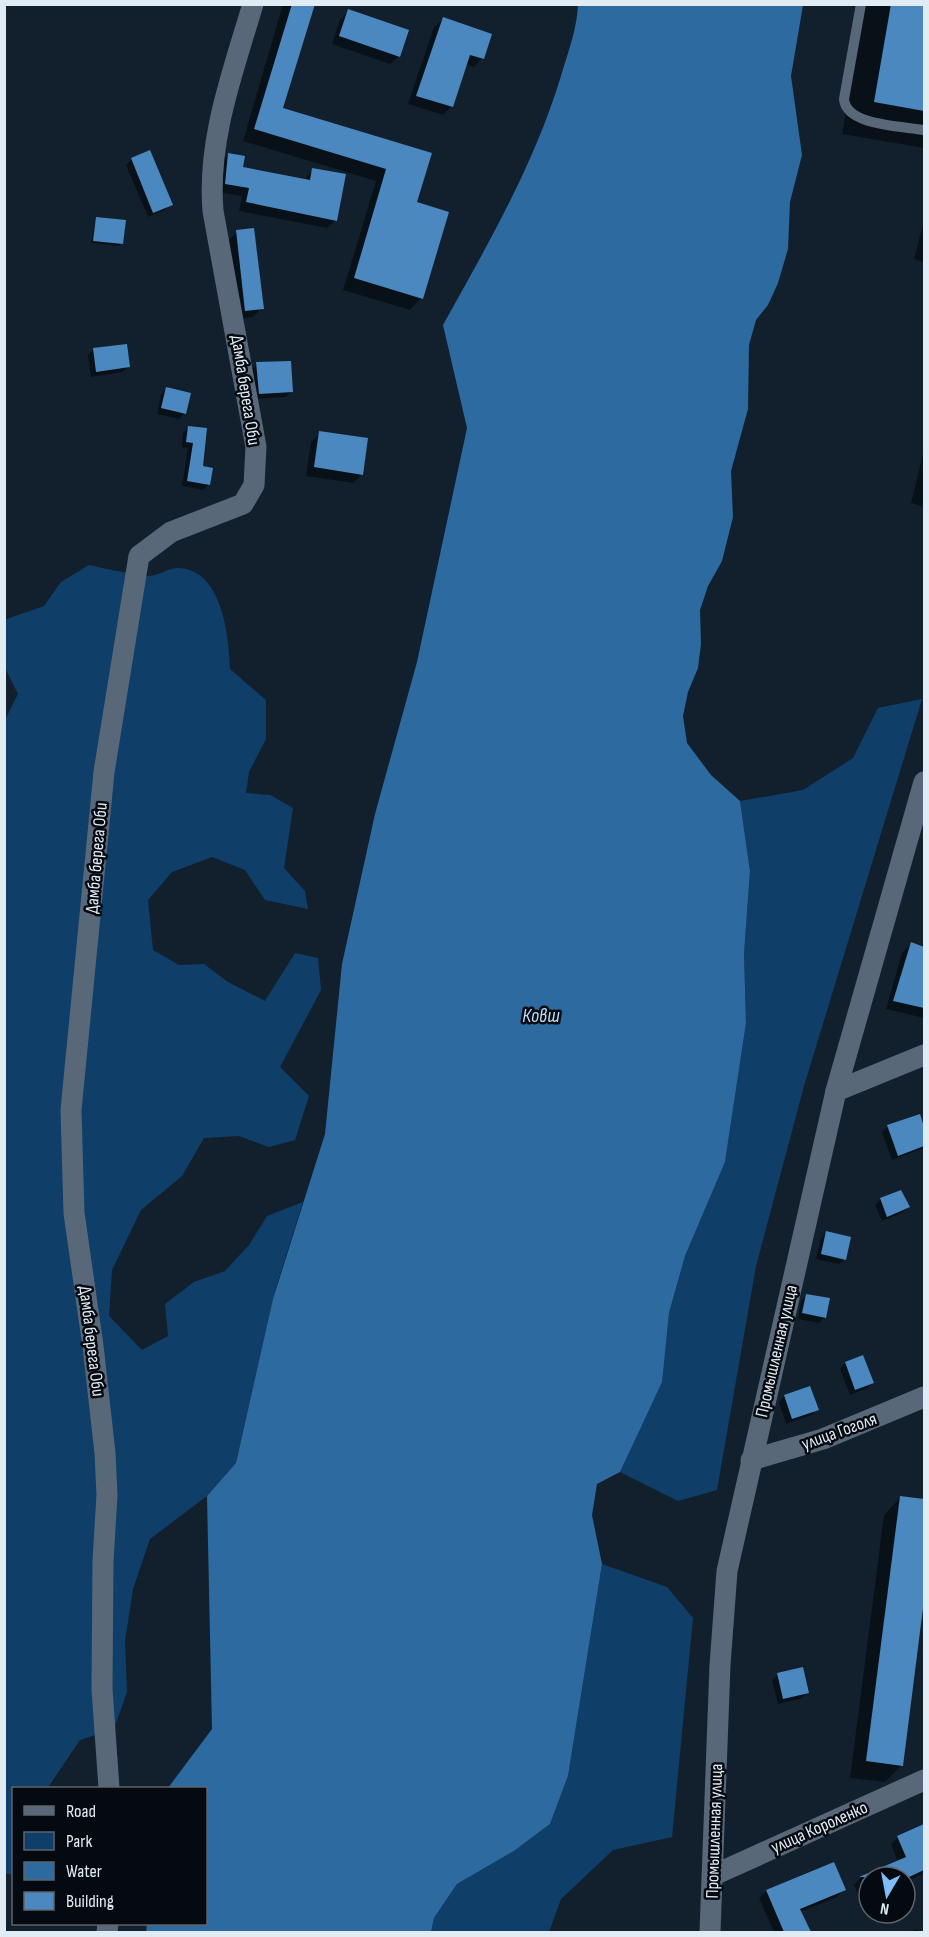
<svg xmlns="http://www.w3.org/2000/svg" width="929" height="1937" viewBox="0 0 929 1937" font-family="'Sofia Sans Condensed',sans-serif">
<style>
.green{fill:#0f3f68}
.water{fill:#2c6aa0}
.shadow{fill:#0007}
.building{fill:#4b88c0}
.lines{fill:none;stroke-linecap:round;stroke-linejoin:round}
.service{stroke:#586879;stroke-width:10}
.minor{stroke:#586879;stroke-width:21}
.labels{text-anchor:middle;stroke-width:5;stroke-linejoin:round;paint-order:stroke}
.street-label{font-size:18px;fill:#e1ebf4;stroke:#050a10}
.water-label{font-size:20px;font-style:italic;fill:#bddcfc;stroke:#050a10}
</style>
<rect width="100%" height="100%" fill="#12202e"/>
<g class="green">
<path d="M 89,565 C 108,569 128,574 148,576 C 159,576 168,568 178,568 C 222,569 229,636 230,669 L 266,700 L 266,739 L 249,772 L 246,793 L 270,795 L 293,808 L 284,868 L 305,891 L 308,909 L 265,900 L 245,870 L 212,857 L 172,872 L 148,900 L 153,950 L 179,965 L 204,964 L 228,982 L 265,1001 L 295,953 L 318,958 L 321,990 L 280,1067 L 309,1096 L 295,1140 L 269,1147 L 239,1136 L 204,1138 L 182,1176 L 141,1210 L 112,1270 L 109,1316 L 142,1350 L 168,1336 L 165,1304 L 194,1282 L 225,1271 L 249,1245 L 267,1216 L 303,1202 L 276,1288 L 236,1463 L 207,1496 L 150,1539 L 133,1589 L 125,1641 L 127,1692 L 114,1729 L 80,1740 L 49,1786 L 50,1788 L 14,1788 L 13,1875 L 4,1873 L 4,722 L 18,694 L 5,668 L 4,620 L 44,606 L 61,582 Z"/>
<polygon points="922,699 804,1086 756,1266 717,1490 678,1501 620,1472 661,1382 669,1313 685,1256 725,1162 746,1023 744,954 750,871 740,801 803,790 853,758 878,708"/>
<polygon points="602,1564 667,1587 693,1618 672,1837 613,1850 561,1899 549,1932 431,1932 434,1918 457,1884 514,1851 550,1824 568,1776"/>
</g>
<path class="water" d="M 578,5 L 803,5 L 791,76 L 802,155 L 790,202 L 788,249 L 778,283 L 768,305 L 756,320 L 749,345 L 748,409 L 731,471 L 733,517 L 722,561 L 708,586 L 700,610 L 701,644 L 698,668 L 688,692 L 683,716 L 687,743 L 711,775 L 740,801 L 750,871 L 744,954 L 746,1023 L 725,1162 L 685,1256 L 669,1313 L 662,1382 L 620,1472 L 597,1484 L 592,1515 L 602,1564 L 568,1776 L 550,1824 L 514,1851 L 457,1884 L 434,1918 L 431,1932 L 146,1932 L 147,1924 L 206,1924 L 206,1788 L 168,1788 L 212,1729 L 207,1496 L 236,1463 L 273,1299 L 325,1134 L 342,964 L 375,814 L 417,662 L 467,428 L 443,325 C 488,244 534,165 561,76 C 568,52 577,29 578,5 Z"/>
<g class="shadow">
<polygon points="283,4 313,4 281,109 431,154 416,203 421,298 410,310 343,290 376,181 243,141"/>
<polygon points="865,4 924,4 924,148 842,134"/>
<polygon points="349,11 399,56 390,64 332,44 340,20"/>
<polygon points="443,19 482,58 474,67 465,64 451,107 443,115 408,104 434,27"/>
<polygon points="228,154 241,168 304,181 313,169 336,220 327,228 239,211 242,196 217,192 220,163"/>
<polygon points="132,159 171,204 165,210 148,217 126,165"/>
<polygon points="96,218 121,244 119,246 91,243"/>
<polygon points="924,220 924,262 914,259"/>
<polygon points="237,232 262,308 253,317 237,319 228,241"/>
<polygon points="93,350 128,367 122,372 91,377 88,355"/>
<polygon points="257,364 291,392 286,397 254,399 251,370"/>
<polygon points="166,389 185,413 179,419 157,414 161,395"/>
<polygon points="189,427 209,484 203,490 182,486 188,448 182,447 183,433"/>
<polygon points="320,433 362,474 353,483 306,476 311,442"/>
<polygon points="924,450 924,507 911,503"/>
<polygon points="911,944 924,948 924,1018 886,1009 902,953"/>
<polygon points="919,1116 924,1131 924,1148 892,1160 882,1132 888,1127"/>
<polygon points="881,1199 908,1207 902,1213 882,1221 875,1205"/>
<polygon points="826,1233 845,1259 839,1264 816,1259 821,1238"/>
<polygon points="807,1295 825,1317 819,1323 798,1319 801,1301"/>
<polygon points="863,1357 873,1383 867,1388 850,1395 840,1369 845,1363"/>
<polygon points="784,1396 817,1409 811,1415 786,1424 779,1402"/>
<polygon points="901,1497 924,1501 924,1589 902,1765 885,1782 850,1778 884,1515"/>
<polygon points="778,1675 807,1692 802,1698 778,1704 772,1680"/>
<polygon points="924,1826 924,1873 905,1882 905,1877 869,1877 869,1913 874,1913 867,1916 854,1885 861,1877 898,1862 891,1844 898,1837"/>
<polygon points="844,1889 837,1897 800,1912 810,1932 774,1932 759,1898 767,1891"/>
<polygon points="918,1929 919,1932 907,1932"/>
</g>
<g class="building">
<polygon points="292,4 315,4 283,108 432,153 417,202 449,212 423,299 354,278 386,169 254,129"/>
<polygon points="891,4 924,4 924,111 874,102"/>
<polygon points="348,9 409,30 400,57 339,36"/>
<polygon points="443,17 492,34 484,59 470,55 453,107 416,96"/>
<polygon points="150,150 173,205 153,213 131,158"/>
<polygon points="228,153 245,156 243,167 310,180 312,168 346,174 337,221 246,202 249,188 225,184"/>
<polygon points="96,217 126,220 123,244 93,241"/>
<polygon points="254,228 264,309 245,311 236,230"/>
<polygon points="127,344 130,367 96,372 93,348"/>
<polygon points="291,361 293,392 259,394 256,362"/>
<polygon points="166,387 191,393 186,414 161,408"/>
<polygon points="188,426 207,428 203,466 213,468 210,485 187,481 193,443 186,442"/>
<polygon points="319,431 368,438 363,475 314,467"/>
<polygon points="911,942 924,947 924,1008 893,1001"/>
<polygon points="920,1114 924,1127 924,1146 898,1156 887,1125"/>
<polygon points="901,1190 910,1207 887,1217 880,1198"/>
<polygon points="826,1231 851,1237 846,1260 821,1254"/>
<polygon points="806,1294 830,1298 826,1318 802,1313"/>
<polygon points="863,1355 874,1383 855,1390 845,1362"/>
<polygon points="810,1386 819,1410 792,1419 784,1395"/>
<polygon points="900,1496 924,1499 924,1600 903,1766 866,1761"/>
<polygon points="803,1667 809,1693 783,1699 777,1673"/>
<polygon points="924,1824 924,1870 909,1877 859,1877 906,1857 897,1836"/>
<polygon points="834,1862 846,1890 800,1909 811,1932 784,1932 766,1890"/>
</g>
<g class="lines">
<path class="service" d="M 861,4 L 844,99 C 846,126 902,126 924,130"/>
<g class="minor">
<polyline points="836,1091 924,1055"/>
<polyline points="751,1460 823,1439 924,1397"/>
<path d="M 109,1788 L 102,1689 L 103,1561 L 107,1495 L 105,1453 L 93,1346 L 74,1213 L 71,1110 L 104,772 L 139,556 L 171,532 L 243,504 L 254,485 L 256,447 L 213,211 C 207,140 233,72 253,4"/>
<polyline points="714,1875 924,1780"/>
<polyline points="107,1932 108,1924"/>
<polyline points="710,1932 720,1665 727,1571 836,1091 924,782"/>
</g>
</g>
<g class="labels">
<g class="street-label">
<text transform="translate(246 390) rotate(81)" y="6">Дамба берега Оби</text>
<text transform="translate(96 858) rotate(-85)" y="6">Дамба берега Оби</text>
<text transform="translate(92 1341) rotate(83)" y="6">Дамба берега Оби</text>
<text transform="translate(776 1351) rotate(-77)" y="6">Промышленная улица</text>
<text transform="translate(839 1431) rotate(-20)" y="6">улица Гоголя</text>
<text transform="translate(819 1827) rotate(-24)" y="6">улица Короленко</text>
<text transform="translate(714 1831) rotate(-88)" y="6">Промышленная улица</text>
</g>
<g class="water-label">
<text x="541" y="1022">Ковш</text>
</g>
</g>
<rect width="929" height="1937" fill="none" stroke="#e1ebf4" stroke-width="12"/>
<rect x="12" y="1787" width="195" height="138" fill="#050a10" stroke="#5d646b" stroke-width="1.5"/>
<rect x="24" y="1806" width="30" height="9" fill="#586879" stroke="#5d646b" stroke-width="1.5"/>
<text x="66" y="1817" font-size="18" fill="#e1ebf4">Road</text>
<rect x="24" y="1832" width="30" height="18" fill="#0f3f68" stroke="#5d646b" stroke-width="1.5"/>
<text x="66" y="1847" font-size="18" fill="#e1ebf4">Park</text>
<rect x="24" y="1862" width="30" height="18" fill="#2c6aa0" stroke="#5d646b" stroke-width="1.5"/>
<text x="66" y="1877" font-size="18" fill="#e1ebf4">Water</text>
<rect x="24" y="1892" width="30" height="18" fill="#4b88c0" stroke="#5d646b" stroke-width="1.5"/>
<text x="66" y="1907" font-size="18" fill="#e1ebf4">Building</text>
<g transform="translate(887 1895) rotate(190)"><circle r="28" fill="#050a10" stroke="#5d646b" stroke-width="1.5"/>
<path d="M0-4.5L10 22L0 15L-10 22Z" fill="#7fbdfa"/>
<text y="-9" font-size="16" font-weight="bold" text-anchor="middle" fill="#e1ebf4">N</text>
</g>
</svg>
